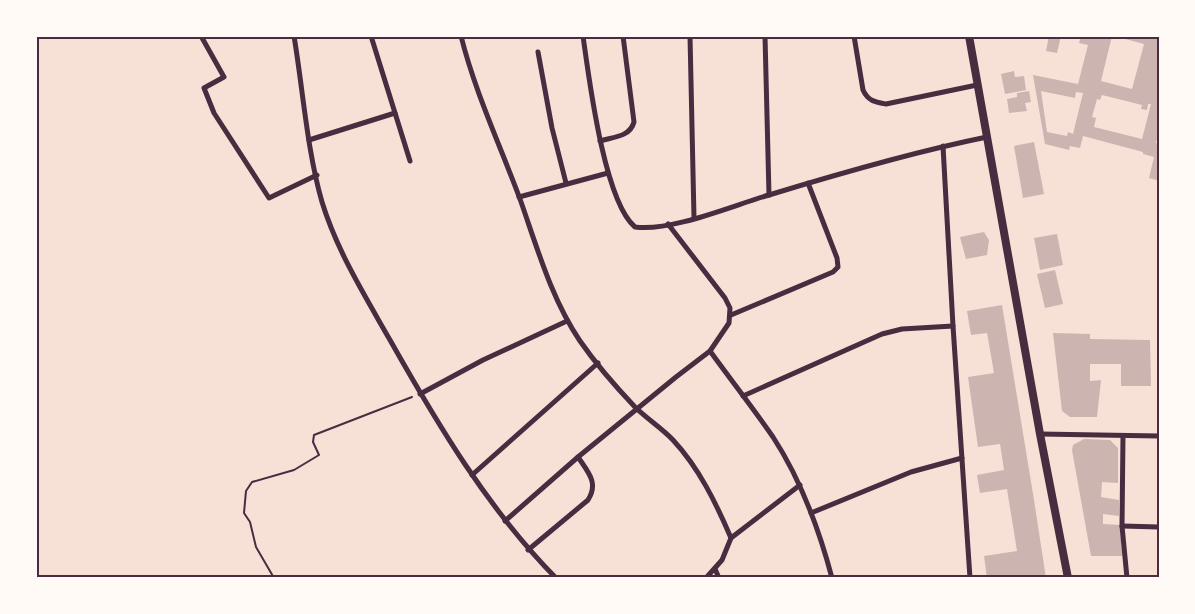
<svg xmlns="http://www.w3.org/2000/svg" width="1195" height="614" viewBox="0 0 1195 614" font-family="Jost,sans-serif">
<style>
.building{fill:#ccb4b1;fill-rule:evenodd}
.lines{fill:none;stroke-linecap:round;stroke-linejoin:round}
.path{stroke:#4a2c40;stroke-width:2}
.minor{stroke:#4a2c40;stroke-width:5}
.secondary{stroke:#4a2c40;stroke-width:8}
.neatline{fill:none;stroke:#4a2c40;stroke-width:2}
</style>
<rect width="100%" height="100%" fill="#f7e1d7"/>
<g class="building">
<polygon points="1049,36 1061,36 1057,53 1046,51"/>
<path d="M 1081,36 L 1112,36 L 1101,81 L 1132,89 L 1144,44 L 1114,36 L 1159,36 L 1159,69 L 1157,77 L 1159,78 L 1159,131 L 1156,143 L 1159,144 L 1159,181 L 1149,178 L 1154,157 L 1143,154 L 1143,152 L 1083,136 L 1080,148 L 1070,146 L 1069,150 L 1045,144 L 1033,75 L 1078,84 L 1088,45 L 1079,43 ZM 1041,91 L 1075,98 L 1076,92 L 1083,93 L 1073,134 L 1068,132 L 1067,136 L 1047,132 ZM 1102,95 L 1142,105 L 1141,109 L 1147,110 L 1148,104 L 1151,104 L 1142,139 L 1094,127 L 1096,118 L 1092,117 L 1097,99 L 1100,100 Z"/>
<polygon points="1014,71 1015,77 1024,76 1026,90 1005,94 1001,74"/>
<polygon points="1029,91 1031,102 1025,103 1027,111 1009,113 1007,99 1017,97 1017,93"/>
<polygon points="1034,142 1044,194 1023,198 1014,146"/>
<polygon points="984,232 989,240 987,255 966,259 960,237"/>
<polygon points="1057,234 1063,265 1040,270 1034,238"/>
<polygon points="1055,270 1063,304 1045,308 1037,274"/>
<polygon points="1002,305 1034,500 1046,578 987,578 984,556 1017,551 1007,489 980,493 977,475 1004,470 1000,444 978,447 968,377 994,373 987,333 971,335 967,311"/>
<polygon points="1053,333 1090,334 1090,339 1150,340 1151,386 1121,386 1121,364 1090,364 1090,381 1101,380 1097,417 1070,417 1062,411"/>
<polygon points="1084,439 1110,440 1118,448 1118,483 1102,482 1101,497 1119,500 1119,516 1103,514 1103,524 1120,525 1122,556 1091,556 1072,450 1073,445"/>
</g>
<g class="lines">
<polyline class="path" points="274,578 256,547 250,522 244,513 246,491 252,482 294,470 319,455 313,442 314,435 412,397"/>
<g class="minor">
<polyline points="201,36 224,77 204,88 214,113 269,198 317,175"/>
<path d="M 294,36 C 303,90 307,150 322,202 C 337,251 365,296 390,340 C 438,425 488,509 556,578"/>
<polyline points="371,36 410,161"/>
<path d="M 461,36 C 475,92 500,145 520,199 C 537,247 551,298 580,341 C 596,364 616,387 635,407 C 647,419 662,428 673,440 C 699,468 716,503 731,538"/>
<path d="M 583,36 C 589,78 604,201 635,227 C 671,232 734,205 769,195 C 841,173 913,152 987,137"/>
<polyline points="690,36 694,218"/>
<polyline points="765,36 769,195"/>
<path d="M 854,36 L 863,90 C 868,101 875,102 886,104 L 977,85"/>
<polyline points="538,52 552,128 566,183"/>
<polyline points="309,140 395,113"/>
<path d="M 600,141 C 613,137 630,137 634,122 L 623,36"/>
<polyline points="943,146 953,326 970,578"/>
<polyline points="519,197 608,173"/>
<polyline points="731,315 833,272 838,267 837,258 808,183"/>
<path d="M 710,351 C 731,380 753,408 773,437 C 801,480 819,529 832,578"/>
<polyline points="420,394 483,360 567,321"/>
<polyline points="743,396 882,334 902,329 953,326"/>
<polyline points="1040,434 1159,436"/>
<polyline points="1123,436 1122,526 1127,578"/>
<polyline points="472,475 598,363"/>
<polyline points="811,513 911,472 962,458"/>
<polyline points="505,521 578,457 676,377 710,351 729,323 730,308 725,298 668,224"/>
<polyline points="1122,526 1159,527"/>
<path d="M 528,550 L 588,500 C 599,483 588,472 578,457"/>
<polyline points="715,569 719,578"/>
<polyline points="706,578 722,560 731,538 800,485"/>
</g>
<polyline class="secondary" points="969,36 1040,434 1068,578"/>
</g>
<rect width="1195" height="614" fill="none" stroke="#fffaf5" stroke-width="75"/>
<rect x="38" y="38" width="1120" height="538" class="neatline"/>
</svg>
